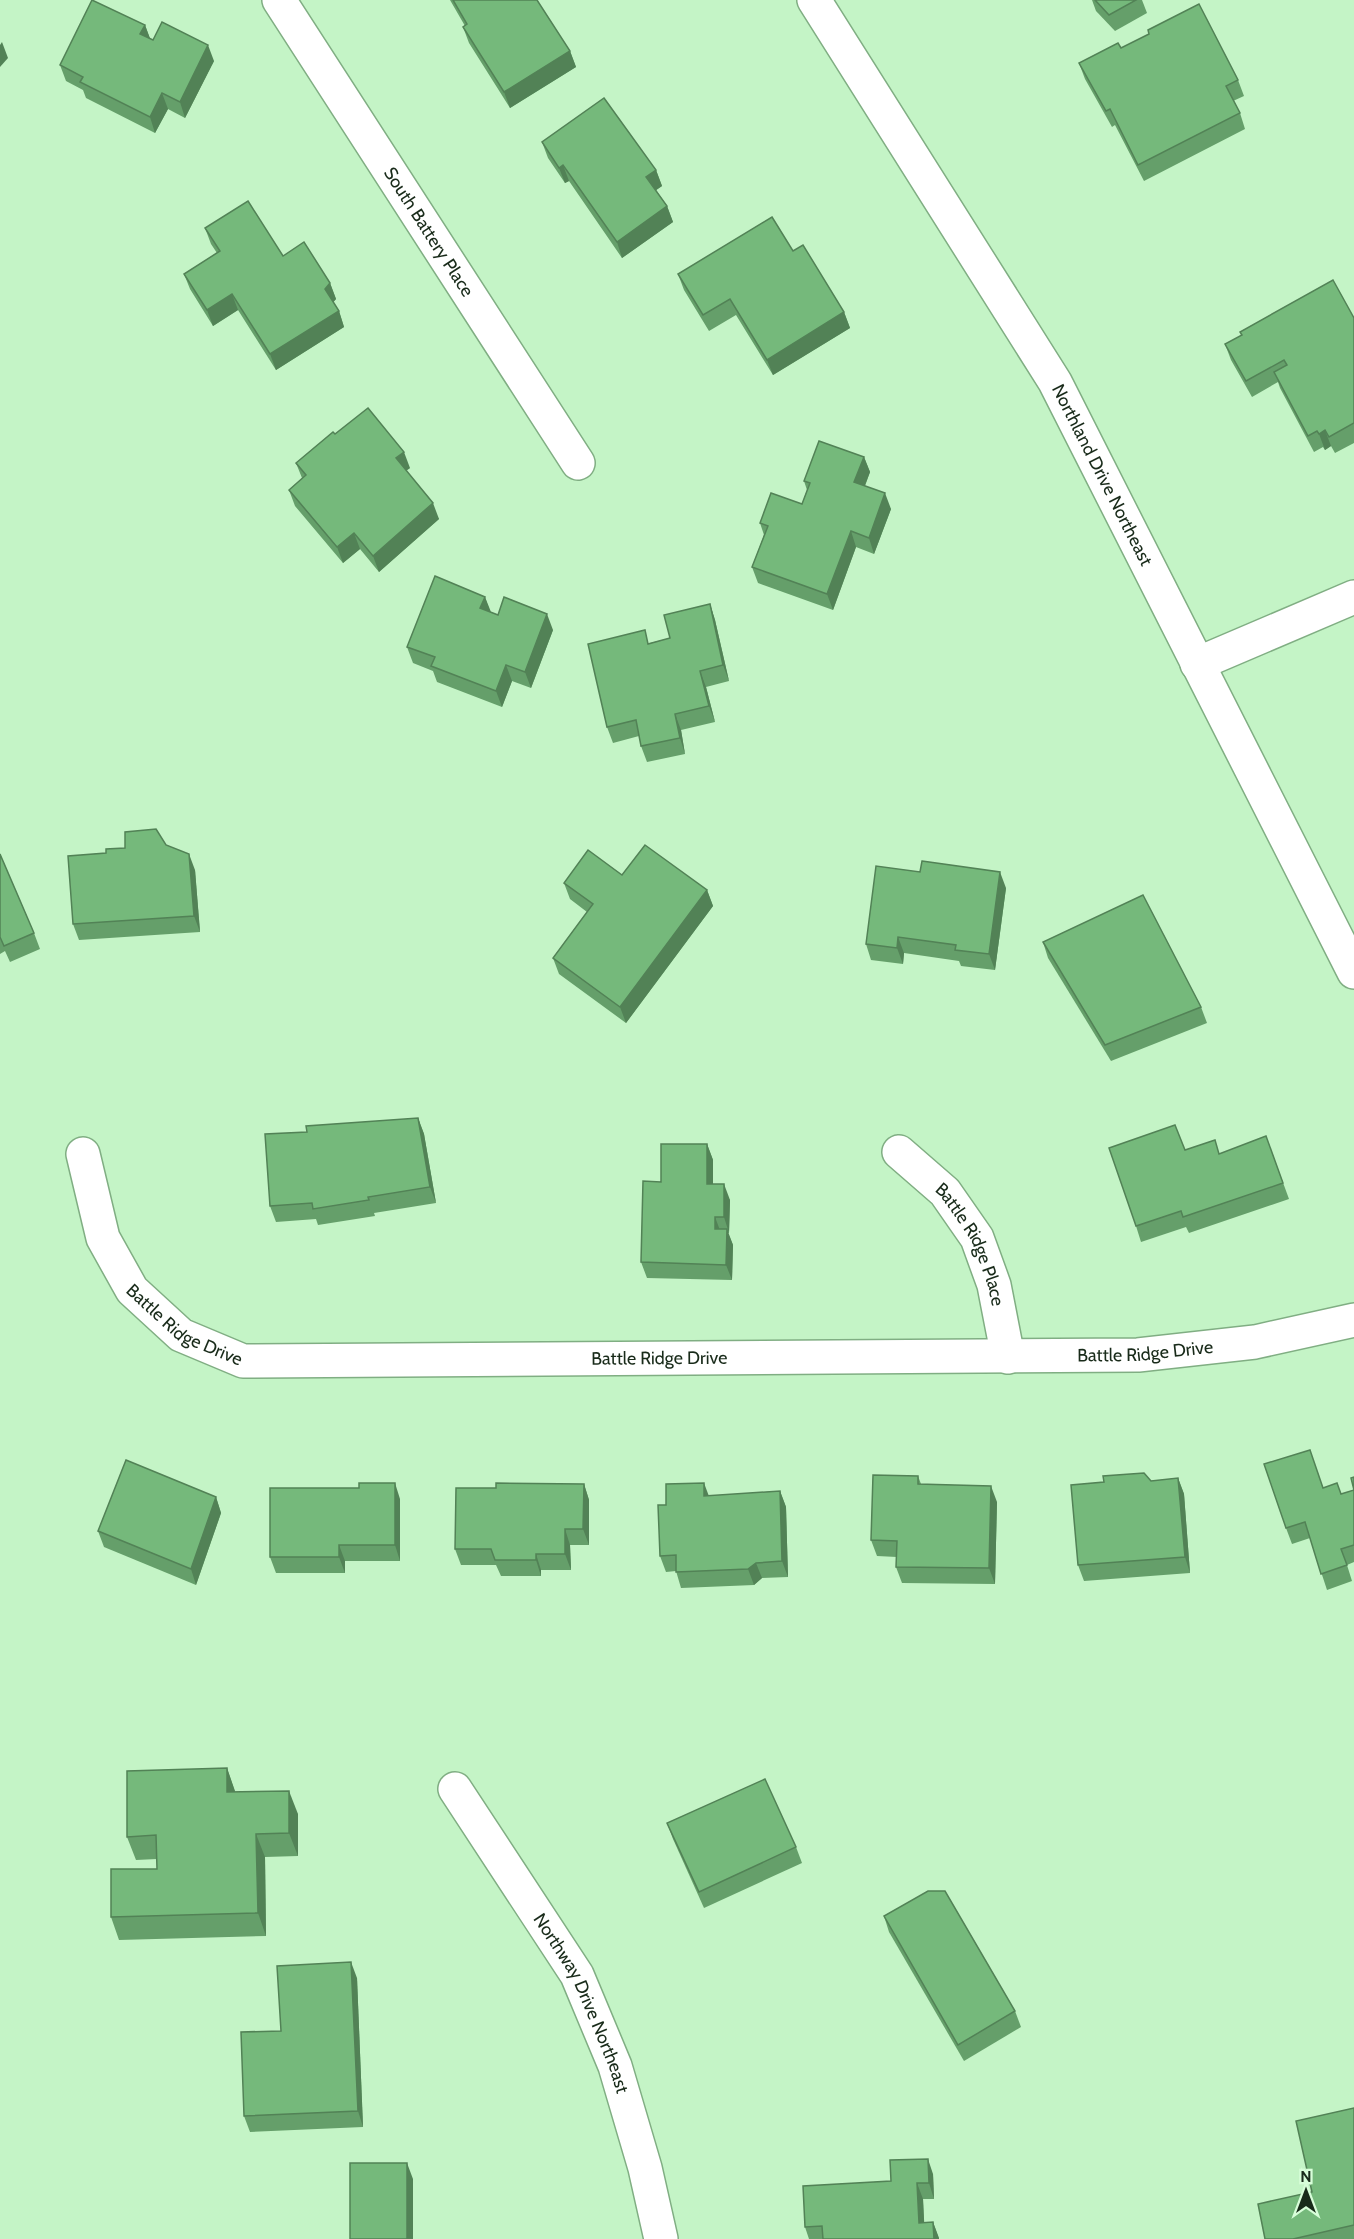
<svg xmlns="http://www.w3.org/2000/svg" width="1354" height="2239" viewBox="0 0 1354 2239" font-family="Cabin,sans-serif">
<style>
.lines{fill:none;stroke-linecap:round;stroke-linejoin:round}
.minor-casing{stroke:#80ae83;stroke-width:36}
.tertiary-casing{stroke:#80ae83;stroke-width:36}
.minor{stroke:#fff;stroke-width:33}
.tertiary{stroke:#fff;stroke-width:33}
.wall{fill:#659f6a}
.shaded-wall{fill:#528256}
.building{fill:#75b97b;stroke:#528256;stroke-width:1.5}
.labels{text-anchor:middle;stroke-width:5;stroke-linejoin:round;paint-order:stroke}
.street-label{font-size:18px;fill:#192b1a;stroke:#d8fed9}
</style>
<rect width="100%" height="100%" fill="#c4f4c6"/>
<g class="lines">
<defs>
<g id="minor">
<path id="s1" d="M 279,0 L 578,463"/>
<polyline points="1197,664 1354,597"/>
<path id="s2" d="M 899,1152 L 945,1192 L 977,1238 L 994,1285 L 1008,1357"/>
<path id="s3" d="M 83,1154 L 103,1238 L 132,1290 L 181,1335 L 243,1361 L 1138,1355 L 1255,1342 L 1354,1320"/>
<path id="s4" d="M 455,1789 L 577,1975 L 615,2066 L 645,2168 L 661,2239"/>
</g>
<g id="tertiary">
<path id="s5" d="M 814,0 L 1055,382 L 1354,972"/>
</g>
</defs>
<use href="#minor" class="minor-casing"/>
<use href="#tertiary" class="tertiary-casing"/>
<use href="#minor" class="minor"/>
<use href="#tertiary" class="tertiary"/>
</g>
<g class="wall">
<polygon points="450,0 537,0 570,51 576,67 510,108 469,43 463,27 465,26"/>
<polygon points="1092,0 1142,0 1147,13 1115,31 1096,11"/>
<polygon points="145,25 150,39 214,61 185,118 168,109 155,133 86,98 83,90 66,81 60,65"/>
<polygon points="1149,34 1238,80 1244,96 1233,101 1240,113 1245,129 1144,181 1115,125 1112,127 1085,79 1079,63 1121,48"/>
<polygon points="542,142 656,170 662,186 656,190 667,206 673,222 622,258 569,181 565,183 548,158"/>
<polygon points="205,228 283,256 330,283 336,299 333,302 339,311 344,327 276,370 238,310 213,326 190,289 184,274 217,253 211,244"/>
<polygon points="793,251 844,312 850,328 773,375 736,315 709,331 684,290 678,274"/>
<polygon points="1354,318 1354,443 1335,453 1331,446 1325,450 1323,447 1314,452 1280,388 1278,382 1252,397 1231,360 1225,344"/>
<polygon points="864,457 870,472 865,486 891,509 874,554 856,547 833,610 758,583 752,567 764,535 760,523 802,504 807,490 804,481"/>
<polygon points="296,463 410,468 406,470 439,519 379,572 360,549 343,563 295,506 289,490 302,478"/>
<polygon points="485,597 490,612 498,615 553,630 531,688 512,681 502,707 437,682 433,671 413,663 407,647"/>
<polygon points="710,604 715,620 729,681 706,687 715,722 681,730 685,754 647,762 641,746 639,736 613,743 607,727 650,643 670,638"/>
<polygon points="106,853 195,870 200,932 79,940 73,924"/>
<polygon points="0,854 34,933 40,949 10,962 5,951 0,954"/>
<polygon points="622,875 707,890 713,906 626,1023 559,974 553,958 587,912 570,899 564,883"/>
<polygon points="1006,888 995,970 961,966 959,961 904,953 903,964 871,960 866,944"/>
<polygon points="1043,942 1201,1007 1207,1023 1111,1061 1048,958"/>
<polygon points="418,1118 424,1134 436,1203 374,1213 375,1216 318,1225 316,1219 276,1222 270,1206 307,1132"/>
<polygon points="1266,1136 1289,1199 1189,1233 1186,1227 1141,1242 1136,1226 1185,1150 1220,1154"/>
<polygon points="707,1144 713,1160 713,1184 730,1200 729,1233 728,1233 733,1245 732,1280 647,1278 641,1262 661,1182"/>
<polygon points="918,1476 921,1484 997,1502 995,1584 902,1583 896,1567 897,1557 877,1556 871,1540"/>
<polygon points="1178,1478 1184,1494 1190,1573 1084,1581 1078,1565 1104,1482 1151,1481"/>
<polygon points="584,1484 589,1500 589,1545 570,1545 571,1570 541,1570 541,1576 501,1576 496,1565 461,1565 455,1549 496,1488"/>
<polygon points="1323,1488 1341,1494 1354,1490 1354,1562 1347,1565 1352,1581 1327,1590 1310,1538 1292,1544 1286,1528"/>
<polygon points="780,1491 786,1507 788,1577 762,1578 754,1585 681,1588 676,1571 666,1572 660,1556 666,1505 709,1496"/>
<polygon points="216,1497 221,1513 196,1585 104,1547 98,1531"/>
<polygon points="400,1499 400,1561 345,1561 345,1573 276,1573 270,1557"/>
<polygon points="227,1768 235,1792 298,1814 298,1856 265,1857 266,1936 119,1940 111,1917 157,1869 157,1859 136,1860 127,1837"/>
<polygon points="667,1823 796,1847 802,1863 704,1908 673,1839"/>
<polygon points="884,1916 1015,2011 1021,2027 964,2061 889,1932"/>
<polygon points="357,1978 363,2127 250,2132 244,2116 281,2031"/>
<polygon points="1354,2108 1354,2239 1265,2239 1312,2192"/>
<polygon points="933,2174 934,2199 923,2199 924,2223 933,2222 939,2239 809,2239 805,2227 891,2181"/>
</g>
<g class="shaded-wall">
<polygon points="145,25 151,41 140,34"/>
<polygon points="2,42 8,58 0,67 0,45"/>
<polygon points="208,45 214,61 185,118 180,102"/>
<polygon points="570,51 576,67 510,108 504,92"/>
<polygon points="162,93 168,109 155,133 150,117"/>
<polygon points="563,165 569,181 565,183 559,168"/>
<polygon points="656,170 662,186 652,193 646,177"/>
<polygon points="667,206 673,222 622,258 617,242"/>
<polygon points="330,283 336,299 331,305 325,289"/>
<polygon points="232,294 238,310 213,326 207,310"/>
<polygon points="339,311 344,327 276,370 270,354"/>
<polygon points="844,312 850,328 773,375 767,360"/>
<polygon points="1325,430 1331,446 1325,450 1319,434"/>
<polygon points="404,452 410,468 402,474 396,458"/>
<polygon points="864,457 870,472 860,498 854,482"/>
<polygon points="885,493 891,509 874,554 869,538"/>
<polygon points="433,503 439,519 379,572 373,556"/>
<polygon points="851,531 856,547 833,610 827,594"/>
<polygon points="354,533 360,549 343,563 337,547"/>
<polygon points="485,597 491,612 480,608"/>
<polygon points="710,604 715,620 729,681 723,665"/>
<polygon points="547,614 553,630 531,688 525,672"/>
<polygon points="506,665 512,681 502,707 496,691"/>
<polygon points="700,671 706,687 715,722 709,706"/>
<polygon points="675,714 681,730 685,754 680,738"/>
<polygon points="189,854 195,870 200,932 194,916"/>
<polygon points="1000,872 1006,888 995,970 989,954"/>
<polygon points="707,890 713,906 626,1023 620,1007"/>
<polygon points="898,937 904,953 903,964 897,948"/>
<polygon points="418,1118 424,1134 436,1203 430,1187"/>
<polygon points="707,1144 713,1160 713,1200 707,1184"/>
<polygon points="724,1184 730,1200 729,1233 724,1217"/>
<polygon points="715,1217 721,1233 715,1229"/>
<polygon points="727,1229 733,1245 732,1280 726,1265"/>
<polygon points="1178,1478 1184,1494 1190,1573 1185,1557"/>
<polygon points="395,1483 400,1499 400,1561 395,1545"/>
<polygon points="704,1483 710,1499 704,1496"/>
<polygon points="584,1484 589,1500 589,1545 583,1529"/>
<polygon points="991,1486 997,1502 995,1584 989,1568"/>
<polygon points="780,1491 786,1507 788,1577 782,1561"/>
<polygon points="216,1497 221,1513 196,1585 191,1569"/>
<polygon points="565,1529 570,1545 571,1570 565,1554"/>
<polygon points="339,1545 345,1561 345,1573 339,1557"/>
<polygon points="536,1554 541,1570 541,1576 536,1560"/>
<polygon points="756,1563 762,1578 754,1585 748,1569"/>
<polygon points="227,1768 235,1791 236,1815 227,1792"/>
<polygon points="289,1791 298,1814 298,1856 289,1833"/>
<polygon points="256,1834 265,1857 266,1936 258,1913"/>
<polygon points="351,1962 357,1978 363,2127 358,2111"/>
<polygon points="928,2159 933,2174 934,2199 929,2183"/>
<polygon points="407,2163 413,2179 413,2239 407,2239"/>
<polygon points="917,2183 923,2199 925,2239 919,2223"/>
<polygon points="933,2222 939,2238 939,2239 934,2239"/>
</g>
<g class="building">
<polygon points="92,0 145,25 140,34 153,40 162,22 208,45 180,102 162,93 150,117 80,82 83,77 60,65"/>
<polygon points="453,0 537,0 570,51 504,92 463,27 467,24"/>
<polygon points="1095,0 1136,0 1109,15"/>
<polygon points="1199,4 1238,80 1226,86 1240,113 1138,165 1110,109 1106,111 1079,63 1118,43 1121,48 1149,34 1148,30"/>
<polygon points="604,98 656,170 646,177 667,206 617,242 563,165 559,168 542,142"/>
<polygon points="248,201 283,256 304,242 330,283 325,289 339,311 270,354 232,294 207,310 184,274 220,251 205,228"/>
<polygon points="772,217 793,251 803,245 844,312 767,360 730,299 703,315 678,274"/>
<polygon points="1333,280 1354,318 1354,423 1329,437 1325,430 1319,434 1317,431 1308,436 1274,372 1287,365 1284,360 1246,381 1225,344 1242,335 1240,332"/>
<polygon points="368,408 404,452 396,458 433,503 373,556 354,533 337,547 289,490 306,475 296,463 333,432 335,434"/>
<polygon points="819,441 864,457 854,482 885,493 869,538 851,531 827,594 752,567 768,526 760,523 771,493 802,504 810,483 804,481"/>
<polygon points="435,576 485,597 480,608 498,615 504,597 547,614 525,672 506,665 496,691 431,666 435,657 407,647"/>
<polygon points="710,604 723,665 700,671 709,706 675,714 680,738 641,746 636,720 607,727 588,644 645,630 648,644 670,638 664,615"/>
<polygon points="156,829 166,845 189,854 194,916 73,924 68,856 106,853 106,849 125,848 125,832"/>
<polygon points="645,845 707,890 620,1007 553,958 593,904 564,883 588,850 622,875"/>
<polygon points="0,854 34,933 4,946 0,937"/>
<polygon points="922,861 1000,872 989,954 955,950 956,945 898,937 897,948 866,944 876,866 920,872"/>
<polygon points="1143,895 1201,1007 1105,1045 1043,942"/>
<polygon points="418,1118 430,1187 368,1197 369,1200 313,1209 312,1203 270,1206 265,1134 307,1132 306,1126"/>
<polygon points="1175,1125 1185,1150 1215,1140 1219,1154 1266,1136 1283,1183 1183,1217 1181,1211 1136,1226 1109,1148"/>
<polygon points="661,1144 707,1144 707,1184 724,1184 724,1217 715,1217 715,1229 727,1229 726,1265 641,1262 643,1181 661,1182"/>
<polygon points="1310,1450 1323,1488 1337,1483 1341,1494 1354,1490 1354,1545 1341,1549 1347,1565 1321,1574 1305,1522 1286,1528 1264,1464"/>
<polygon points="126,1460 216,1497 191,1569 98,1531"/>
<polygon points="1144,1473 1151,1481 1178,1478 1185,1557 1078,1565 1071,1485 1104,1482 1103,1476"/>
<polygon points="873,1475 918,1476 918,1484 991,1486 989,1568 896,1567 897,1541 871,1540"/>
<polygon points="1354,1477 1354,1490 1351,1478"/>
<polygon points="359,1483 395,1483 395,1545 339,1545 339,1557 270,1557 270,1488 359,1488"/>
<polygon points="496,1483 584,1484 583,1529 565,1529 565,1554 536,1554 536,1560 495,1560 491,1549 455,1549 456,1488 496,1488"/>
<polygon points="704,1483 704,1496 780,1491 782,1561 756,1563 748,1569 676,1572 676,1555 660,1556 658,1505 666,1505 666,1484"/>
<polygon points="227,1768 227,1792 289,1791 289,1833 256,1834 258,1913 111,1917 111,1869 157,1869 156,1835 127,1837 127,1771"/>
<polygon points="765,1779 796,1847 699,1892 667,1823"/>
<polygon points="928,1891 945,1891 1015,2011 958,2045 884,1916"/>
<polygon points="351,1962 358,2111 244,2116 241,2032 281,2031 277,1966"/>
<polygon points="1354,2108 1354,2225 1293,2239 1265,2239 1258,2204 1312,2192 1296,2121"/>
<polygon points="928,2159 929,2183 917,2183 919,2223 933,2222 934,2239 823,2239 822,2226 805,2227 803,2186 891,2181 890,2160"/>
<rect x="350" y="2163" width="57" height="76"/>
</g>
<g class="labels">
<g class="street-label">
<text dy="6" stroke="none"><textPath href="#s1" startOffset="276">South Battery Place</textPath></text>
<text dy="6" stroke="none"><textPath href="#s5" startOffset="556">Northland Drive Northeast</textPath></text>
<text dy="6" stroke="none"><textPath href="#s2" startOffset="120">Battle Ridge Place</textPath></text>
<text dy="6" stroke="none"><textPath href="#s3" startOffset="210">Battle Ridge Drive</textPath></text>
<text dy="6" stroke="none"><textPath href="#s3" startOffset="1182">Battle Ridge Drive</textPath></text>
<text dy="6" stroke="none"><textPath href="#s3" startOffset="696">Battle Ridge Drive</textPath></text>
<text dy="6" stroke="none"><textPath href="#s4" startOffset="250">Northway Drive Northeast</textPath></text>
</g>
</g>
<g transform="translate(1306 2191)" stroke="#d8fed9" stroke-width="4.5" paint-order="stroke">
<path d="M0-4.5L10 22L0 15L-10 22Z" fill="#192b1a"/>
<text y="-9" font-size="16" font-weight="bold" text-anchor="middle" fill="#192b1a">N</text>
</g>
</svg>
